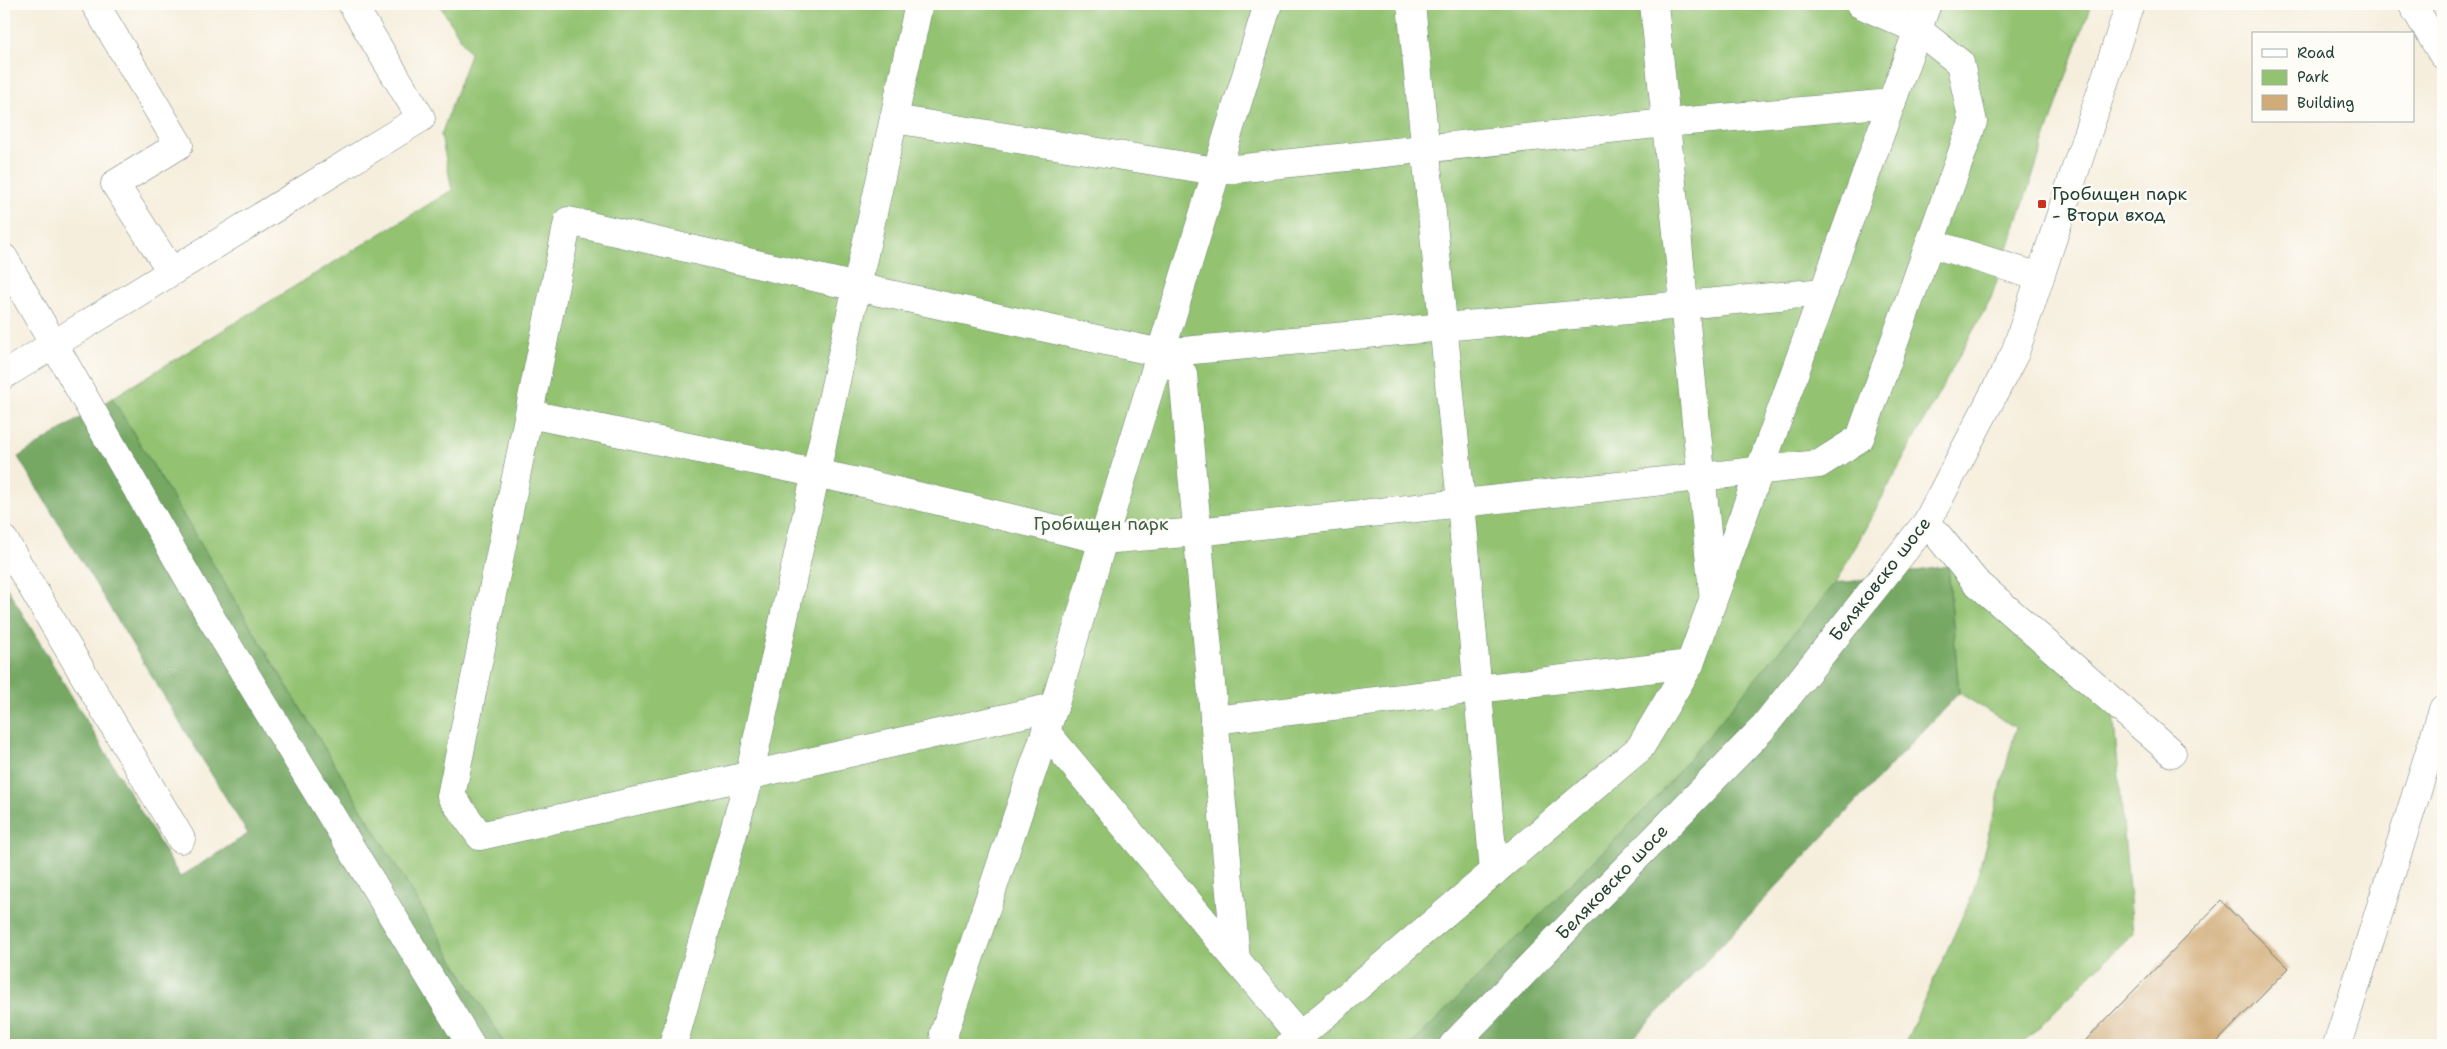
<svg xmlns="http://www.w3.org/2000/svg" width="2447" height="1049" viewBox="0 0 2447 1049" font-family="'Shantell Sans',sans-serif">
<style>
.green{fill:#93c271;stroke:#598052}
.forest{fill:#76a863;stroke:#4a724c}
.building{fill:#d2ac78}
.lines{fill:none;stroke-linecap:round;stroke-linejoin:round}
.minor-casing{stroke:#6a7b6f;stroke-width:29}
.minor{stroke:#fff;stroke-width:28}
.poi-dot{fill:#c8321e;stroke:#fdfcf7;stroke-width:2}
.labels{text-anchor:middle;stroke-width:5;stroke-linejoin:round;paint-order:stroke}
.poi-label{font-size:18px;fill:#1f3d34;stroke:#fdfcf7;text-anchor:start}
.park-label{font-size:18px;fill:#3c5e43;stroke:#fdfcf7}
.street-label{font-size:18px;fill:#1f3d34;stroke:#fdfcf7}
</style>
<rect width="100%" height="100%" fill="#fdfcf7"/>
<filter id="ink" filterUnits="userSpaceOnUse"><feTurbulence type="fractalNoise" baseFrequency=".02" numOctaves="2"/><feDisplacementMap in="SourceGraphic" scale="10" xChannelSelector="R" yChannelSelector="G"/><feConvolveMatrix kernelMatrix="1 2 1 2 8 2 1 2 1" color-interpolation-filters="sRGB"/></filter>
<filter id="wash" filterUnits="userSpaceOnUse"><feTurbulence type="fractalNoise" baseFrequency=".0096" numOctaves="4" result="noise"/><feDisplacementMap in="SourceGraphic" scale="20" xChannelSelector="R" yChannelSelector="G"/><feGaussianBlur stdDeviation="1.12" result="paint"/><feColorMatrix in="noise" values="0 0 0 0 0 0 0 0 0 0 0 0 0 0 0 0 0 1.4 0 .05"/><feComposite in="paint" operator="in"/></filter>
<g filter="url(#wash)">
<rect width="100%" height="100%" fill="#f6eedd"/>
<g class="green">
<polygon points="439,4 2091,4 1991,298 1835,584 1657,797 1411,1045 505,1045 112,398 452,190 441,135 470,54"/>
<polygon points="1948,566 2111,688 2133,933 2021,1045 1904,1045 1973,893 2016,728 1959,693"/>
</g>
<g class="forest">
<polygon points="112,398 505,1045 4,1045 4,583 180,877 248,834 18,457"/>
<polygon points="1948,566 1959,693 1627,1045 1411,1045 1657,797 1835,584"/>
</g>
<g id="blocks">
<polygon class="building" points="2221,901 2289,968 2214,1045 2081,1045"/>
</g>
</g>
<g filter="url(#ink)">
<use href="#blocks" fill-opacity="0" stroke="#6a7b6f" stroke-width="1"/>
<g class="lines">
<defs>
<g id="minor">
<polyline points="95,4 179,145 115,184 171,271"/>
<polyline points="1411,4 1461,503 1494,872"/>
<polyline points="1654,4 1713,592"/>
<polyline points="2412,4 2443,55"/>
<polyline points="894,119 1216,171 1666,123 1892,103"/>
<polyline points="1930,243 2040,277"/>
<polyline points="4,258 213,621 471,1045"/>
<polyline points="1161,353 1183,374 1236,959"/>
<polyline points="4,375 421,118 352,4"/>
<polyline points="529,414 863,483 1103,540 1197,532 1819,464 1860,438 1973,122 1960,63 1918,30 1860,4"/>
<polyline points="1927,522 1975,581 2172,753"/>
<polyline points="4,540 181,839"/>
<polyline points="1054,707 480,836 451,796 568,221 857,287 1161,353 1824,292"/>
<polyline points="1214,720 1690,664"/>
<polyline points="1046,732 1300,1036"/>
<polyline points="673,1045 749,777 919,4"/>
<polyline points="945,1045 944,1033 1054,707 1103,540 1268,4"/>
<polyline points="1289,1045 1640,748 1690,664 1927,4"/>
<polyline points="1453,1045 1761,730 1927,522 2015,353 2130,4"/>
<polyline points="2337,1045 2443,709"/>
</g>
</defs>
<use href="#minor" class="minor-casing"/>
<use href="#minor" class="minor"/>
</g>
</g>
<rect class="poi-dot" x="2037" y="199" width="10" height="10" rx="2.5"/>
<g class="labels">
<g class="poi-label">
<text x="2052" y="200">Гробищен парк<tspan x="2052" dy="21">- Втори вход</tspan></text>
</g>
<g class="park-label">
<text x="1101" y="530">Гробищен парк</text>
</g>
<g class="street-label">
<text transform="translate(1880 579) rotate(-52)" y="6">Беляковско шосе</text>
<text transform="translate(1612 882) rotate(-46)" y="6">Беляковско шосе</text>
</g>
</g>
<rect width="2447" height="1049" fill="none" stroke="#fdfcf7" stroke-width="20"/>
<rect x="2252" y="32" width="162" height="90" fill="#fdfcf7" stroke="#a4b0a9"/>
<rect x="2262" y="49" width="25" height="8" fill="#ffffff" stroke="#a4b0a9"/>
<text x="2297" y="58" font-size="15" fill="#1f3d34">Road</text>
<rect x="2262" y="70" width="25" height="15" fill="#93c271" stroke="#a4b0a9"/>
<text x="2297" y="82" font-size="15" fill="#1f3d34">Park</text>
<rect x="2262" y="95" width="25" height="15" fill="#d2ac78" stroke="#a4b0a9"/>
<text x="2297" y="108" font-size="15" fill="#1f3d34">Building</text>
</svg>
